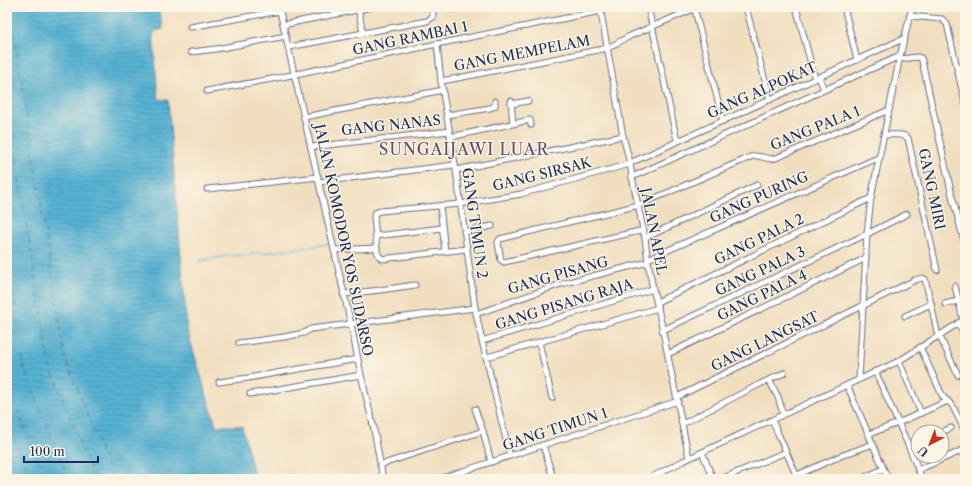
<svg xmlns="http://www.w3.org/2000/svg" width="972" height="486" viewBox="0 0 972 486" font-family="'Libre Caslon Text',serif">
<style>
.water{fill:url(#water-rules);stroke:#387199}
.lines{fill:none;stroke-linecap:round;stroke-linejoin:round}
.stream{stroke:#56b3d4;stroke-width:1.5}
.ferry{stroke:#2d5781;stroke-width:1;stroke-dasharray:5 4;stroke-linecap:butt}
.minor-casing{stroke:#666c80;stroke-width:7}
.minor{stroke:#fff;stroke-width:5}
.labels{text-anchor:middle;stroke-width:3;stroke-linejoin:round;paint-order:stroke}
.street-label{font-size:14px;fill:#1b2f5e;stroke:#fcf5e5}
.quarter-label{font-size:16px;letter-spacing:1px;fill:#5e516e;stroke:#fcf5e5}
</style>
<defs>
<pattern id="water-rules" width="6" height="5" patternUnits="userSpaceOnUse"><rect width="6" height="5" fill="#56b3d4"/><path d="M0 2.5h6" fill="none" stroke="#4692af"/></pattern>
</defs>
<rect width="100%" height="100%" fill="#fcf5e5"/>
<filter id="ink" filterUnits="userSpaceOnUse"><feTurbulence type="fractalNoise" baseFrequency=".025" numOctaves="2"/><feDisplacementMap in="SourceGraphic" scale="8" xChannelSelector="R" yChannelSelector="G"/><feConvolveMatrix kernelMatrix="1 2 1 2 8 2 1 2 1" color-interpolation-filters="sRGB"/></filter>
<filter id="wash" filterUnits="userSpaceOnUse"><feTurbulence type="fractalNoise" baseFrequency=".012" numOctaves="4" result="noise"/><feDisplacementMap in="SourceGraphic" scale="16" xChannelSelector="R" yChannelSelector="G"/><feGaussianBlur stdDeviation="0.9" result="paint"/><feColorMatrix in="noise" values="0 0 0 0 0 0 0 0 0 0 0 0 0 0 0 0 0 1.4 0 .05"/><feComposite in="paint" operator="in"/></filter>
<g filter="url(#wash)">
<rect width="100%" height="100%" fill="#f1debf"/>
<polygon class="water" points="7,7 158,7 163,29 153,32 158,99 168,100 187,330 216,426 242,426 255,479 7,479"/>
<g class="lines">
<polyline class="stream" points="199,261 227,256 247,255 329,244"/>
<g class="ferry">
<polyline points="10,7 65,357 112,479"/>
<polyline points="7,107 50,366 94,479"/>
<polyline points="7,249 24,368 69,479"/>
<polyline points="7,385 46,479"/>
<polyline points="7,421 32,479"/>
</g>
</g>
</g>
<g filter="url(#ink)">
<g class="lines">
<defs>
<g id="minor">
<polyline points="279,7 352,329 361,375 374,429 383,479"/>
<polyline points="495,7 505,7"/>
<polyline points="600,7 623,136 630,163 632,177 645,238 648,262 653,289 658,308 689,458"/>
<polyline points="648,7 677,141"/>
<polyline points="694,7 723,121"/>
<polyline points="746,7 770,100"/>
<polyline points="796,7 815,79"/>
<polyline points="844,7 857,60"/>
<polyline points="358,8 363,33"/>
<polyline points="451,9 463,7"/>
<polyline points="910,16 942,19 947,24 965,103"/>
<polyline points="284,25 296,22 372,7"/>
<polyline points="190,27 280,11"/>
<polyline points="437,44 441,81 456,170 475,308 482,341 510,456"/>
<polyline points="289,47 427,21 433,17 433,15 431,7"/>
<polyline points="191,52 216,49 286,36"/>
<polyline points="900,59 918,57 921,58 922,61 953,200 965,244"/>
<polyline points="819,77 824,90 900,56"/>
<polyline points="441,81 458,78 608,48 630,36 698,7"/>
<polyline points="207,91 282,77 437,44 601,11"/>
<polyline points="511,101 513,124"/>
<polyline points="511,104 528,101"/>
<polyline points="447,115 490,108 495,106 495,101"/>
<polyline points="304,117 443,90"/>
<path d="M 885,135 C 892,135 903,133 908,138 L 937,270"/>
<polyline points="450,137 530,120 531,125"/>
<polyline points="311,147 450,131"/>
<polyline points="630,163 905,38"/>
<polyline points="456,170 623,136"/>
<polyline points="632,177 824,90"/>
<polyline points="319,182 454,165"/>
<polyline points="207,189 318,177"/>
<polyline points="440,206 445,251"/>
<path d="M 644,230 L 504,262 L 501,260 L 498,243 L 498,242 L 500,239 L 639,205 L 753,156 C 763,155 767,161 776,158 L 889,110"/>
<polyline points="464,232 492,226"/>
<polyline points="376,236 442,228"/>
<polyline points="645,238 757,185"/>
<polyline points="466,249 382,259 379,256 377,251 374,216 375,213 380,211 460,204 521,194 630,164"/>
<polyline points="334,250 377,248"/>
<polyline points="648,259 880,157"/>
<polyline points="955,286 963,320"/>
<polyline points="343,294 380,290 415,285"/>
<polyline points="657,302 871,198"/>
<polyline points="945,304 958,301"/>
<polyline points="476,314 561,284 648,262"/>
<polyline points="905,316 931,304"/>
<polyline points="958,323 965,337"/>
<polyline points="663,330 867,234 907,214"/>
<polyline points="939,335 958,375"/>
<polyline points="482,341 653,289"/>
<polyline points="539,342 552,398"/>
<polyline points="239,343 284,337 304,333 311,329 475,308"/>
<polyline points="920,347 943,397 952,405 965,431"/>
<polyline points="668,354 866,258"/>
<polyline points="487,357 658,308"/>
<polyline points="899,361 921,413"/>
<polyline points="875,371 909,447 922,479"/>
<polyline points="859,379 867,234 871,198 900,56 912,7"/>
<polyline points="769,380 778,397 783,414"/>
<polyline points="219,382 248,378 299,369 358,359"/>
<polyline points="847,385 888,479"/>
<polyline points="250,394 361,375"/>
<polyline points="677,397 915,280 922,278 925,279 931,304 938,336"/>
<polyline points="475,409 483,431 491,462"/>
<polyline points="772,420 798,479"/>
<polyline points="682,424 760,384 784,373"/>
<polyline points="942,432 951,428"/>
<polyline points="869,434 898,423 948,401"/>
<polyline points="543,445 552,475"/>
<polyline points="909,447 918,443"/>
<polyline points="702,452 713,479"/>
<polyline points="380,465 483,431"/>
<polyline points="918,470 965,449"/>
<polyline points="439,479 678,401"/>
<polyline points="648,479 683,461 899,361 965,319"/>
<polyline points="700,479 711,475"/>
<polyline points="721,479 786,452"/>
<polyline points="788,479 843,455 873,444"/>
<polyline points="861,479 883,469"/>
<polyline points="963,479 965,478"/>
</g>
</defs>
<use href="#minor" class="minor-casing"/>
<use href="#minor" class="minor"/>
</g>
</g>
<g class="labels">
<g class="street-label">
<text transform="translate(410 38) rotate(-12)" y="5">GANG RAMBAI 1</text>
<text transform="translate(522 53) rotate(-11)" y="5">GANG MEMPELAM</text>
<text transform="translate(762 90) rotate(-24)" y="5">GANG ALPOKAT</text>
<text transform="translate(391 125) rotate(-6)" y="5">GANG NANAS</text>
<text transform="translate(815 128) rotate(-22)" y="5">GANG PALA 1</text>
<text transform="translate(542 174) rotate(-14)" y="5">GANG SIRSAK</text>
<text transform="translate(932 189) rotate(78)" y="5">GANG MIRI</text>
<text transform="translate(759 197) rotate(-24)" y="5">GANG PURING</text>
<text transform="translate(475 223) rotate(82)" y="5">GANG TIMUN 2</text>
<text transform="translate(654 231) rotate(79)" y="5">JALAN APEL</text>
<text transform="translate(759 239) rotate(-26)" y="5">GANG PALA 2</text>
<text transform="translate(344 240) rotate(78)" y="5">JALAN KOMODOR YOS SUDARSO</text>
<text transform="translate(760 271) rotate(-25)" y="5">GANG PALA 3</text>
<text transform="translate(558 275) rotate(-16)" y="5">GANG PISANG</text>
<text transform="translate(762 295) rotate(-26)" y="5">GANG PALA 4</text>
<text transform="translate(564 304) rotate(-17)" y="5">GANG PISANG RAJA</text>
<text transform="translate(765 341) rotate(-26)" y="5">GANG LANGSAT</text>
<text transform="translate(555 429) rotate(-18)" y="5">GANG TIMUN 1</text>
</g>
<g class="quarter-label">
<text x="464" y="155">SUNGAIJAWI LUAR</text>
</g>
</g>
<rect width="972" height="486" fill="none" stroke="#fcf5e5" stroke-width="24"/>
<g transform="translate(930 444) rotate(222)"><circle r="19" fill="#fcf5e5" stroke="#a2a6af"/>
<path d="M0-3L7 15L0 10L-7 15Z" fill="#c8321e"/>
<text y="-6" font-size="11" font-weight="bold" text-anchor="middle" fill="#1b2f5e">U</text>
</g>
<path d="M24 456v6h74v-6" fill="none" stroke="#1b2f5e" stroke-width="2"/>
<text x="30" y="456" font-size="12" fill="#1b2f5e" stroke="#fcf5e5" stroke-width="3" paint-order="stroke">100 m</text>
</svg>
